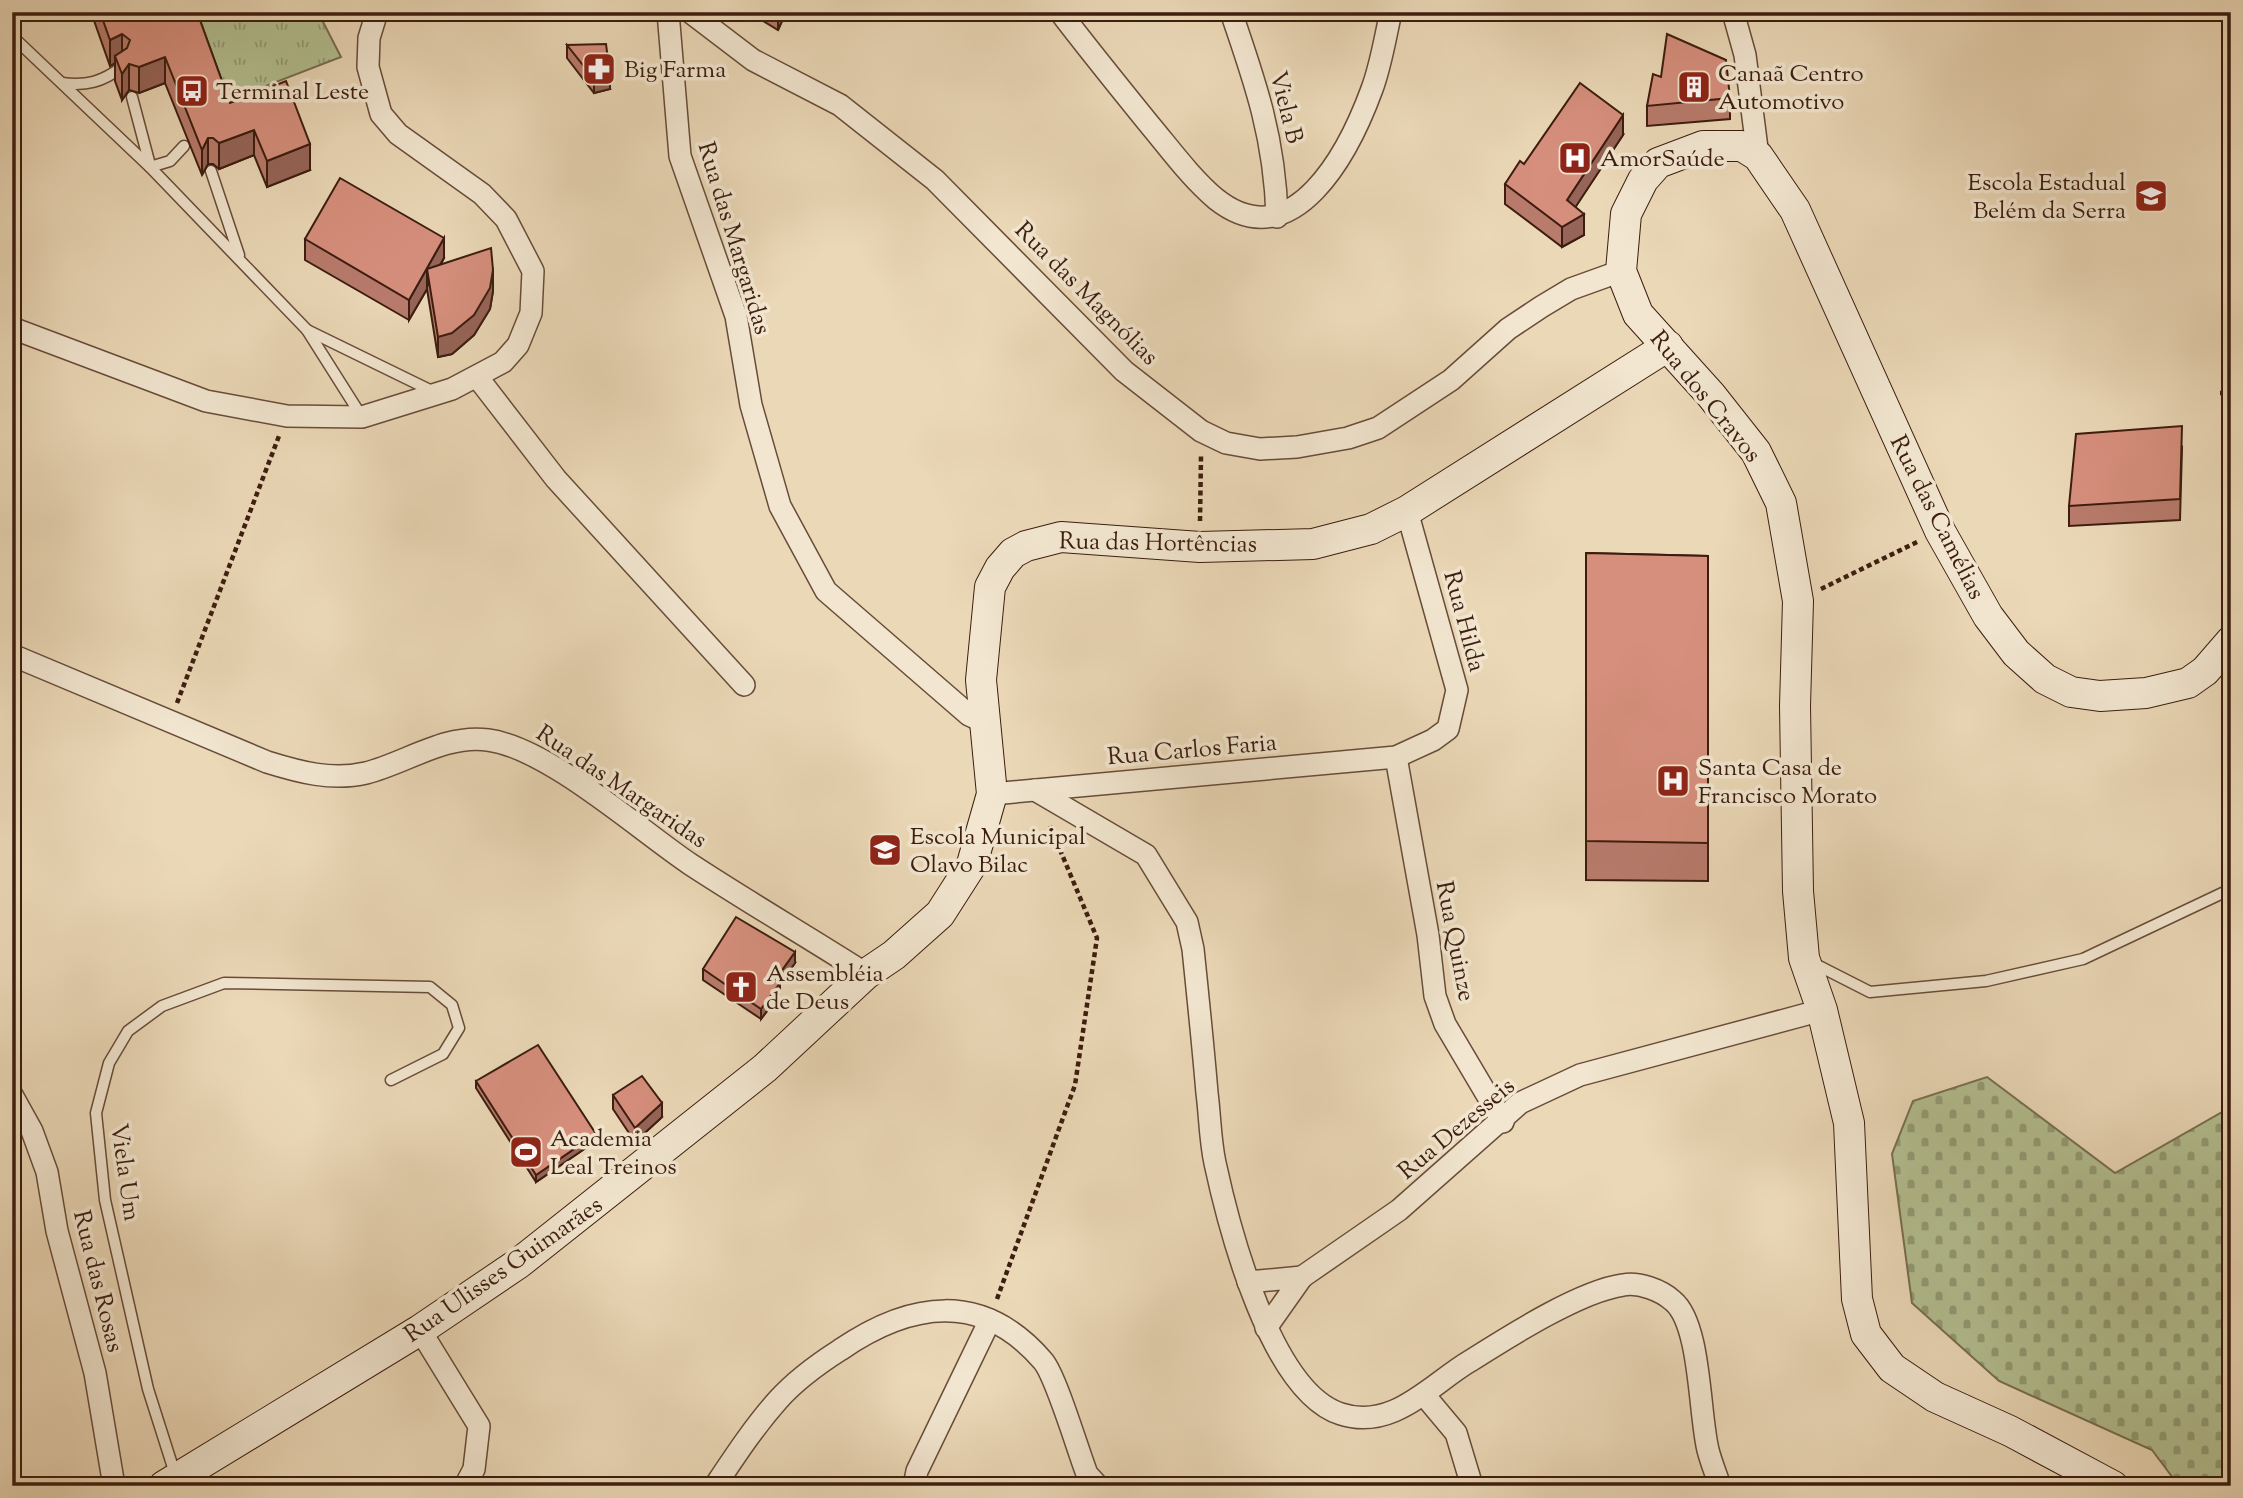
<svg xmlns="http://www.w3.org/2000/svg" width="2243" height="1498" viewBox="0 0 2243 1498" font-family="'Sorts Mill Goudy',serif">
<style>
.grass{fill:url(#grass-tufts);stroke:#786e50;stroke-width:2}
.cemetery{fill:url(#cemetery-stones);stroke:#786e50;stroke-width:2}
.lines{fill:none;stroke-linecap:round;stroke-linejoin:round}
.service-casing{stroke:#684c39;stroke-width:13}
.minor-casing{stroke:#684c39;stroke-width:24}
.secondary-casing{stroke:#3c1d0f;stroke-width:32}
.path{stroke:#3c1d0f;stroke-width:4.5;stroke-dasharray:5 3.5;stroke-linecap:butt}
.service{stroke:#f2e6d0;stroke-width:10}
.minor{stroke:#f2e6d0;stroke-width:21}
.secondary{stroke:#f2e6d0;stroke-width:30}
.wall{fill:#b87b6c;stroke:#3c1d0f;stroke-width:2}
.shaded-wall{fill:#966458;stroke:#3c1d0f;stroke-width:2}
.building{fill:#d68f7d;stroke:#3c1d0f;stroke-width:2}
.labels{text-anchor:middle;stroke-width:7;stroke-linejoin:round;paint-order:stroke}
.poi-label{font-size:24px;fill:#3c1d0f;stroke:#f2e6d0;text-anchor:start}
.street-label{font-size:24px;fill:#3c1d0f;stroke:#f2e6d0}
</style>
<defs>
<pattern id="grass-tufts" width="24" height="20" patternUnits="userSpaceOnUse" patternTransform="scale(1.75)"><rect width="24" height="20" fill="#b3bf91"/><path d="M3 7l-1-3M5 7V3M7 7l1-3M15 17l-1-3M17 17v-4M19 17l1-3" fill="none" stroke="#939b75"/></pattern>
<pattern id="cemetery-stones" width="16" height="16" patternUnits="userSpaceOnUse" patternTransform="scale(1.75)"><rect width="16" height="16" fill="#b3bf91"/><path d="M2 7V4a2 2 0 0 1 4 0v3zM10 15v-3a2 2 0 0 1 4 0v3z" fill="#939b75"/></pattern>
</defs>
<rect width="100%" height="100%" fill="#ebd8b7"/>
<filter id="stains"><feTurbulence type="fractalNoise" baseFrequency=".00286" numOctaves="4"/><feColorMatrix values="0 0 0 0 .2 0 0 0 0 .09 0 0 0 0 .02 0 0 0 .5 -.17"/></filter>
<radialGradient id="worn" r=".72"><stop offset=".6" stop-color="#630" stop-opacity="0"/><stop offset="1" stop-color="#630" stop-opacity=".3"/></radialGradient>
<polygon class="grass" points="187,12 318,12 341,57 232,99 207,59"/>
<polygon class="cemetery" points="1987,1077 2115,1173 2231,1107 2231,1486 2179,1486 2152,1450 1999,1381 1912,1303 1892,1154 1913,1101"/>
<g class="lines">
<defs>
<g id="service">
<polyline points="12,36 150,167 307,330 362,417"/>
<path d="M 62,83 C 87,86 102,82 122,67"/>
<polyline points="132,97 150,165"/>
<polyline points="150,167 170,161 184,146"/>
<polyline points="211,171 239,255"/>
<polyline points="307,330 434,392"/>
<polyline points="1811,962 1870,992 1986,981 2083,959 2231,889"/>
<polyline points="176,1477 148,1389 105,1200 96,1113 109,1063 128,1031 162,1006 224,983 430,987 452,1005 459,1028 443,1054 391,1080"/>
</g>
<g id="minor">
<polyline points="668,12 680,156 736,316 751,405 780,506 826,591 969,715 986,723"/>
<polyline points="690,12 753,60 840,105 935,180 1124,371 1201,431 1226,443 1260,449 1297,447 1348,438 1378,428 1451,380 1508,329 1541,307 1571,289 1621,271"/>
<path d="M 1060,12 C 1089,50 1119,87 1149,124 C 1170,149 1191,178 1216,199 C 1294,261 1350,149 1372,89 C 1381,65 1385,38 1391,12"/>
<path d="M 1231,12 C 1256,84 1275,140 1277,217"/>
<polyline points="1733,12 1745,55 1758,156"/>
<polyline points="12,328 206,401 287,416 362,417 452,389 503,362 518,345 531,313 533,271 506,219 482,194 398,134 381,114 368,67 369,38 377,12"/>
<polyline points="478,378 556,479 744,685"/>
<path d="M 12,655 L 267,762 C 299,772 332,781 366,773 C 406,763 445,734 488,740 C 548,748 638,829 690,864 C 748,902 808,937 866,974"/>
<polyline points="1396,757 1428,935 1435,996 1445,1024 1503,1122"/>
<path d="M 1035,790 L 1146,855 L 1187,922 L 1193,949 C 1198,997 1203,1045 1207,1093 C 1210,1116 1210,1140 1215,1163 C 1229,1228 1271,1392 1341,1414 C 1393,1431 1431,1384 1470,1361 C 1508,1337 1580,1291 1623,1285 C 1639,1282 1661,1290 1673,1301 C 1701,1324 1699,1414 1708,1450 C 1711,1462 1716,1474 1720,1486"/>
<polyline points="992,794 1396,757 1433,740 1448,729 1457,690 1407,511"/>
<polyline points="12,1095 32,1131 47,1172 57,1231 95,1373 114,1486"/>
<polyline points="1302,1277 1399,1210 1520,1103 1580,1075 1822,1010"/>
<polyline points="1248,1282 1302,1277 1266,1328"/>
<polyline points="420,1330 479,1426 474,1469 465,1486"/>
<polyline points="1425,1396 1456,1433 1472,1486"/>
<path d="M 715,1486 C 735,1456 754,1427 778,1400 C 795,1381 818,1364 840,1350 C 910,1302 982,1290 1043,1361 C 1056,1376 1078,1451 1087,1474 L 1098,1486"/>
<polyline points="914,1486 917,1471 990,1320"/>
</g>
<g id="secondary">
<polyline points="164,1486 420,1330 519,1263 765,1068 866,974 894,955 940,914 972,864 992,794 981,680 990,587 1000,568 1013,553 1026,546 1061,537 1200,547 1313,544 1371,529 1407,511 1668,346"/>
<polyline points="2113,1486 2010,1431 1935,1397 1892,1368 1866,1334 1857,1299 1849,1123 1822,1010 1804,958 1798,891 1795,706 1798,601 1781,503 1756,452 1711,395 1638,314 1621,271 1626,214 1643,180 1658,163 1703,146 1742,146 1758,156 1795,210 1940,531 1988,616 2016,653 2045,679 2071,692 2100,696 2146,693 2188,683 2205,671 2231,641"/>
</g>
</defs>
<use href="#service" class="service-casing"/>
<use href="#minor" class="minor-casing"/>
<use href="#secondary" class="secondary-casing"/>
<g class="path">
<polyline points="2220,393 2231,393"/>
<polyline points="1200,521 1201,456"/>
<polyline points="1821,589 1917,542"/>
<polyline points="177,703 279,436"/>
<polyline points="997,1299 1075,1085 1097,938 1050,826"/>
</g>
<use href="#service" class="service"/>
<use href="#minor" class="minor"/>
<use href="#secondary" class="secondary"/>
</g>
<g class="wall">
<polygon points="91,12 197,12 230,103 310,170 267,187 254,155 219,169 213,164 208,164 202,175 165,83 139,93 129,90 122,100 115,81 115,63 110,66"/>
<polygon points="748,12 786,12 778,30"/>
<polygon points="567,45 610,89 594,93 567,58"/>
<polygon points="1661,77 1730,98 1730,119 1647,126 1647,106"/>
<polygon points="1623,135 1575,207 1584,235 1562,247 1505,204 1505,184 1524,164"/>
<polygon points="305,239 444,258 441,264 493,291 490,309 474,335 452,354 438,357 427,289 409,320 305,260"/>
<polygon points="2182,447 2180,520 2069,526 2069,506"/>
<polygon points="1586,553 1708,556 1708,881 1586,880"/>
<polygon points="795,963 780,984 780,994 761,1019 703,980 703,969"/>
<polygon points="476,1081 596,1141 536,1182 476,1088"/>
<polygon points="613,1095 662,1117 635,1142 613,1109"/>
</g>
<g class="shaded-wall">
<polygon points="778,12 786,12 778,30"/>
<polygon points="122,34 122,59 115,56 115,63 110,66 110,40"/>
<polygon points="165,57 165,83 139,93 139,67"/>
<polygon points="129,64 129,90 122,100 122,74"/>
<polygon points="610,75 610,89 594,93 594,79"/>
<polygon points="1623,115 1623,135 1567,220 1567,200"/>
<polygon points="254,130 254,155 219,169 219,143"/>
<polygon points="208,138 208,164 202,175 202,150"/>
<polygon points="310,144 310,170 267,187 267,161"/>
<polygon points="1584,214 1584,235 1562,247 1562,227"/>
<polygon points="444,238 444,258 429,284 427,269 427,289 409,320 409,300"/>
<polygon points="493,270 493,291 490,309 474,335 452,354 438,357 438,337"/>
<polygon points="795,952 795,963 780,984 780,994 761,1019 761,1009 775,980"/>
<polygon points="662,1103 662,1117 635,1142 635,1128"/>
<polygon points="596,1134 596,1141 536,1182 536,1175"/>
</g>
<g class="building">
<polygon points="100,12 197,12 230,103 286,81 310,144 267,161 254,130 219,143 213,138 208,138 202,150 165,57 139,67 129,64 122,74 115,56 127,48 130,40 122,34 110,40"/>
<polygon points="1667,34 1726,60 1730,98 1647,106 1653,74 1661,77"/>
<polygon points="606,44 610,75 594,79 567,45"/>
<polygon points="1580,83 1623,115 1567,200 1584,214 1562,227 1505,184 1520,161 1524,164"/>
<polygon points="340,178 444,238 409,300 305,239"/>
<polygon points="491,248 493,270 490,288 474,315 452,333 438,337 427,269"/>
<polygon points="2182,426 2180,499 2069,506 2076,434"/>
<polygon points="1586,553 1708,556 1708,843 1586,841"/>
<polygon points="736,917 795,952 775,980 780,983 761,1009 703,969"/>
<polygon points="538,1045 596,1134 536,1175 476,1081"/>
<polygon points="642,1076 662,1103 635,1128 613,1095"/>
</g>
<defs>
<symbol id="pharmacy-square" viewBox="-11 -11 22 22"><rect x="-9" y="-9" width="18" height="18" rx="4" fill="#8f2418" stroke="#f2e6d0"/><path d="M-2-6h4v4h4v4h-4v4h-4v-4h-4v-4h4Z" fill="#fff"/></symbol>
<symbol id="building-square" viewBox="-11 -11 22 22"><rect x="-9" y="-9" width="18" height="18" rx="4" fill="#8f2418" stroke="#f2e6d0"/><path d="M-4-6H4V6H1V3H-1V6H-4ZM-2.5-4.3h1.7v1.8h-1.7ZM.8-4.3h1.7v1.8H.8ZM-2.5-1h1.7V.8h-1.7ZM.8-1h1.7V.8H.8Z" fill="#fff"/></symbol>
<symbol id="bus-square" viewBox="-11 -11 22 22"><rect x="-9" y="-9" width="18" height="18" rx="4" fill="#8f2418" stroke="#f2e6d0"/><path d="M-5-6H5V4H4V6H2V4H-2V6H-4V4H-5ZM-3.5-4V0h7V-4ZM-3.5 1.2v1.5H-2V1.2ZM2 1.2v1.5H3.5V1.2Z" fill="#fff"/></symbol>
<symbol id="hospital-square" viewBox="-11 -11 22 22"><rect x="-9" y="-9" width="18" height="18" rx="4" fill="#8f2418" stroke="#f2e6d0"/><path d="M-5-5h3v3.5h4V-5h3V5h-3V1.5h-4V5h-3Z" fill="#fff"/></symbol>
<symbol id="school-square" viewBox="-11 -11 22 22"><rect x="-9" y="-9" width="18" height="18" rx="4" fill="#8f2418" stroke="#f2e6d0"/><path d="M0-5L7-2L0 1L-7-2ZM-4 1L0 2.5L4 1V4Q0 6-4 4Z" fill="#fff"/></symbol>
<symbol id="church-square" viewBox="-11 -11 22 22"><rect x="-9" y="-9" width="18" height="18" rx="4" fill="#8f2418" stroke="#f2e6d0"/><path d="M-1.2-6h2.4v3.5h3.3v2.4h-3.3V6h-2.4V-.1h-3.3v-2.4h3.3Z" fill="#fff"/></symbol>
<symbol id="stadium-square" viewBox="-11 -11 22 22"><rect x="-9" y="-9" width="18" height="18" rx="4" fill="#8f2418" stroke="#f2e6d0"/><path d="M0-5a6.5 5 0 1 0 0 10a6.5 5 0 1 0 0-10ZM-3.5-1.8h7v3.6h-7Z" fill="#fff"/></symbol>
</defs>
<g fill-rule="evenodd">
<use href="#pharmacy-square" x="580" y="50" width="38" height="38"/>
<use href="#building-square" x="1675" y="68" width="38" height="38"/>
<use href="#bus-square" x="173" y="72" width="38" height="38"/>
<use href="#hospital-square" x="1556" y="139" width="38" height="38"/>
<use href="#school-square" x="2132" y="177" width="38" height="38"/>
<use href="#hospital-square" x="1654" y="762" width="38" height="38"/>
<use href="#school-square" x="866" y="831" width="38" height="38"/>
<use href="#church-square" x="722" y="968" width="38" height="38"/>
<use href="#stadium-square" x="507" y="1133" width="38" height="38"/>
</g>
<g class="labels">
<g class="poi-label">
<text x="624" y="77">Big Farma</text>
<text x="1718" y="81">Canaã Centro<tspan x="1718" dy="28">Automotivo</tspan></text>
<text x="216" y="99">Terminal Leste</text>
<text x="1600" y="166">AmorSaúde</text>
<text x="2126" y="190" text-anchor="end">Escola Estadual<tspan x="2126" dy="28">Belém da Serra</tspan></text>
<text x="1698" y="775">Santa Casa de<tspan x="1698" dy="28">Francisco Morato</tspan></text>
<text x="910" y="844">Escola Municipal<tspan x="910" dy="28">Olavo Bilac</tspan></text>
<text x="766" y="981">Assembléia<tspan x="766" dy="28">de Deus</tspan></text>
<text x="550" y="1146">Academia<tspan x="550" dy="28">Leal Treinos</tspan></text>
</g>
<g class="street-label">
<text transform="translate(1287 107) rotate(76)" y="8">Viela B</text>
<text transform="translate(735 238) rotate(73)" y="8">Rua das Margaridas</text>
<text transform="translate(1087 293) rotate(45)" y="8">Rua das Magnólias</text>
<text transform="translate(1706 396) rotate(51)" y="8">Rua dos Cravos</text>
<text transform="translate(1938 517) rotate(63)" y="8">Rua das Camélias</text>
<text transform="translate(1158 542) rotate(1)" y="8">Rua das Hortências</text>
<text transform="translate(1465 621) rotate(75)" y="8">Rua Hilda</text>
<text transform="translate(1192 749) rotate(-5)" y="8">Rua Carlos Faria</text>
<text transform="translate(622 786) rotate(34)" y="8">Rua das Margaridas</text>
<text transform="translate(1456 941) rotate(79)" y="8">Rua Quinze</text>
<text transform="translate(1456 1128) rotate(-40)" y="8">Rua Dezesseis</text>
<text transform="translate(126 1172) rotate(82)" y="8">Viela Um</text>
<text transform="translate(503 1269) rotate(-35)" y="8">Rua Ulisses Guimarães</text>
<text transform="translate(99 1281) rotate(76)" y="8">Rua das Rosas</text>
</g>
</g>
<rect width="2243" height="1498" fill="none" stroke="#ebd8b7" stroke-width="42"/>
<rect x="14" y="14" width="2215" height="1470" fill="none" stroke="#3c1d0f" stroke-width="3.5"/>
<rect x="21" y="21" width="2201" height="1456" fill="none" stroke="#3c1d0f" stroke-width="2"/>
<rect width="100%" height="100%" filter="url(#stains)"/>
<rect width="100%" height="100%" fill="url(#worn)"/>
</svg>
